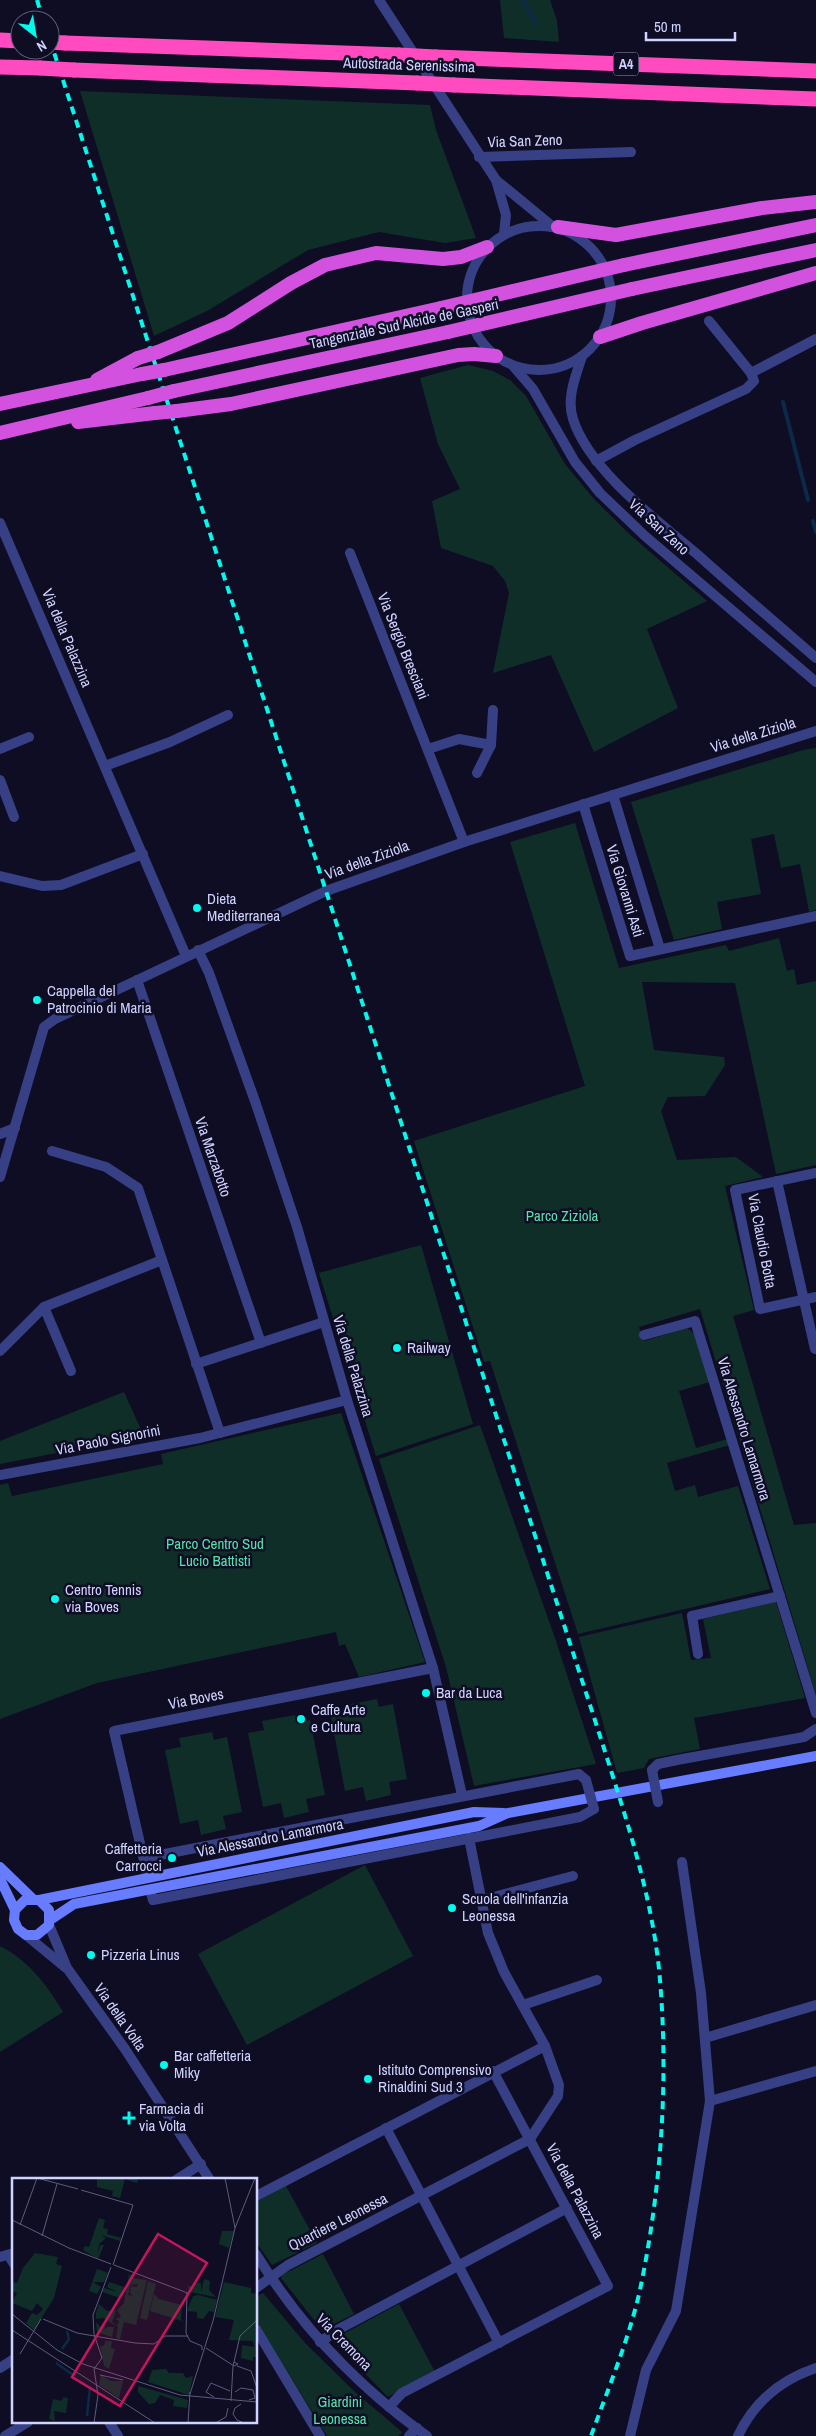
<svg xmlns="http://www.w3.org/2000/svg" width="816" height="2436" viewBox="0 0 816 2436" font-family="'Archivo Narrow',sans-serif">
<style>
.green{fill:#102e28}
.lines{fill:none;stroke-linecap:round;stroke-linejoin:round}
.stream{stroke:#0a2a47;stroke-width:4}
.minor{stroke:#374085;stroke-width:10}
.tertiary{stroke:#374085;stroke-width:10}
.secondary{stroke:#677cff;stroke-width:10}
.trunk{stroke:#d251df;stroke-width:14}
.motorway{stroke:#ff4bbf;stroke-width:15}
.rail{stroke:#00fbec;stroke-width:4;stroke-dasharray:8 6;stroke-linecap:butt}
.minor-bridge{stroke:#374085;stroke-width:10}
.trunk-bridge{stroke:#d251df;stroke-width:14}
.motorway-bridge{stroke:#ff4bbf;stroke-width:15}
.poi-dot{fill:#00fbec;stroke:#0e0d24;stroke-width:2}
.labels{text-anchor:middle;stroke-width:5;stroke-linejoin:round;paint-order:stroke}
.shield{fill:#0e0d24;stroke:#9698bd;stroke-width:1}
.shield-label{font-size:14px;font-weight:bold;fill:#d0d3ff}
.street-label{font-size:15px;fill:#d0d3ff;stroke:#0e0d24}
.poi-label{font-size:15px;fill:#d0d3ff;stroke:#0e0d24;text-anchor:start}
.park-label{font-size:15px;fill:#58e3aa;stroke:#0e0d24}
.inset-river{fill:none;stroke:#0a2a47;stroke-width:2.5}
.inset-road{fill:none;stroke:#5c5c7c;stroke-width:1}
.view{fill:#c2185b;fill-opacity:0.15;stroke:#c2185b;stroke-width:2.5}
.inset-edge{fill:none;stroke:#d0d3ff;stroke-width:2.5}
</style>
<rect width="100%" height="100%" fill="#0e0d24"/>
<g class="green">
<polygon points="500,0 550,0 557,21 559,42 504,38"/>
<polygon points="80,91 430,105 436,130 476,238 445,243 379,232 308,250 207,311 154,336"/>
<polygon points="468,365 493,371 510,380 526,396 565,464 594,499 628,533 707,601 647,629 678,708 594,752 551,655 493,673 509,593 505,581 493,566 441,548 432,501 460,489 438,444 420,378"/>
<polygon points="816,748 816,910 809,912 800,864 781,868 774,834 751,839 761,894 717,902 722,929 674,940 631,802 803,750"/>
<polygon points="575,823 619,968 726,945 729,951 779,938 787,971 794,969 797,985 816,981 816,1165 776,1174 735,983 642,982 654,1050 724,1057 725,1065 705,1096 668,1097 661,1111 677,1160 736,1157 763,1177 725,1186 754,1310 733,1316 794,1525 816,1523 816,1695 700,1309 639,1327 644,1341 687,1328 695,1334 710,1382 679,1391 696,1448 731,1438 733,1444 667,1463 675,1491 695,1485 698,1497 738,1486 770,1589 578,1634 490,1361 484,1362 414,1141 585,1086 510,842"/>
<polygon points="421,1245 473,1424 376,1456 319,1273"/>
<polygon points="124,1392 144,1436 0,1464 0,1441"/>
<polygon points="341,1413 425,1662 359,1677 345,1644 339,1646 336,1632 97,1683 0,1719 0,1485 8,1483 12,1496 163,1464 161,1454"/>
<polygon points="480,1425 556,1641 596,1764 474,1786 446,1667 379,1459"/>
<polygon points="776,1602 805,1698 694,1718 700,1749 649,1759 644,1768 617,1773 579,1637 682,1613 691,1660 711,1658 703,1619"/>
<polygon points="377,1699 379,1707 393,1704 407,1779 389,1782 391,1795 366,1801 363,1787 345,1791 331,1717 346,1714 345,1705"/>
<polygon points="295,1715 297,1723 310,1720 325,1795 306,1799 309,1812 284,1818 281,1803 263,1807 248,1733 264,1730 262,1721"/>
<polygon points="212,1732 214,1740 227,1737 242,1812 223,1816 226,1829 201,1835 198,1820 180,1824 165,1750 181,1747 179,1738"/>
<polygon points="365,1865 413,1956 247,2045 198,1954"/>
<path d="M 0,1946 C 28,1960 47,1985 63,2012 L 0,2052 Z"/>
<polygon points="286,2186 317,2243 272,2265 256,2242 256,2202"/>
<polygon points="323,2254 354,2314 322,2330 281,2278 282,2275"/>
<polygon points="263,2293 305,2343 355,2392 402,2432 401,2434 398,2436 327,2436 256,2320 256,2297"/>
<polygon points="399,2304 435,2372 388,2397 332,2340"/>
</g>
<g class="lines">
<g class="stream">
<polyline points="523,0 536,23"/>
<polyline points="783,402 808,500"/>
<polyline points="813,521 816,532"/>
</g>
<g class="minor">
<polyline points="479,157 631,152"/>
<polyline points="709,321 751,373 816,339"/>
<polyline points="596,461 635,440 746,389 754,381 751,373"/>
<polyline points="0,523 186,956"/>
<polyline points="350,553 464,842"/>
<polyline points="0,749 29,737"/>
<polyline points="428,749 459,739 491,745"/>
<polyline points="105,766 170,742 228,715"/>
<polyline points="477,773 491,745 493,710"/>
<polyline points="0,780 14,817"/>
<polyline points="613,795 660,949"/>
<polyline points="583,804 630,956 816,916"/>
<polyline points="0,876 42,886 61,885 143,854"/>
<polyline points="198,950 209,973 256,1104 297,1227 347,1400 433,1668 462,1795"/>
<polyline points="137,980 261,1343"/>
<polyline points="0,1134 15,1128"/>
<polyline points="52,1151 106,1167 138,1188 220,1433"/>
<polyline points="816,1173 735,1190 760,1309 816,1297"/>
<polyline points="777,1181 815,1349"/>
<polyline points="44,1307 71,1371"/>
<polyline points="644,1335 695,1321 816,1713"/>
<polyline points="0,1351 44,1307 162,1260"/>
<polyline points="196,1364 324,1322"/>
<polyline points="0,1475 200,1438 347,1400"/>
<polyline points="698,1654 692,1616 780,1596"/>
<polyline points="652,1770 658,1764 677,1760 804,1737 816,1729"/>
<polyline points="144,1858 579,1774 586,1780"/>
<polyline points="148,1878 114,1731 433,1668"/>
<polyline points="150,1890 153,1900 580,1817 594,1809"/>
<polyline points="482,1900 573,1876"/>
<polyline points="49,1925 67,1968 125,2049 210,2180"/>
<polyline points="26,1935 66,1968"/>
<polyline points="523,2005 597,1980"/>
<polyline points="705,2038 816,2005"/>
<polyline points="710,2101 816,2071"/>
<polyline points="386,2128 499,2343"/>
<polyline points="176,2180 201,2164"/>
<polyline points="256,2196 545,2046"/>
<path d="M 256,2254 C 301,2327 358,2387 427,2436"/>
<polyline points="8,2255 14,2264"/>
<polyline points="0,2257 14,2253"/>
<polyline points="256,2288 288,2265 530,2139 558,2096 559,2085 545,2046 504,1972 488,1933 469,1838"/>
<polyline points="256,2329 320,2436"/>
<polyline points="320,2342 339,2329 567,2208"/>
<polyline points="0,2368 14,2359"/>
<polyline points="389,2407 402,2393 608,2286 493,2071"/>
<polyline points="109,2422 118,2436"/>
<polyline points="5,2436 28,2422"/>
<polyline points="409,2436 417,2428"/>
<polyline points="630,2436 646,2370 676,2311 710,2101 701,1993 682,1862"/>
<path d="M 738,2436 C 754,2402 780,2380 816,2368"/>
</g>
<g class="tertiary">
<polyline points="379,0 496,180 506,215 504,234"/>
<polyline points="496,180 551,225"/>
<circle cx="539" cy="298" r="72"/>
<path d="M 582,356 C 576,376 566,398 573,419 C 589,470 658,521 698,555 C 737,590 777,624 816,658"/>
<polyline points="514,367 533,389 575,462 600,493 645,536 816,682"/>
<polyline points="0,1177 44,1027 55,1019 326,891 464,842 816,731"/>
</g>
<g class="secondary">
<polyline points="0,1867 33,1899"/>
<polyline points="0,1879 15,1910 14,1920 18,1929 26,1935 37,1935 49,1925 49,1910 39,1900 25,1900 15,1910"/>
<polyline points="39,1900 474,1812 504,1813"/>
<polyline points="50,1920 74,1904 479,1826 508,1813 816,1756"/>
</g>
<g class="trunk">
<polyline points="558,227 616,235 762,208 816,202"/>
<polyline points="624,265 816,225"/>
<polyline points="632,289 816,250"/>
<polyline points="600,337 642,323 816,273"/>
<polyline points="158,352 228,323 291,283 325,265 376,253 443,259 461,257 487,247"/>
<polyline points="164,370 441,308"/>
<polyline points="97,380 138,358"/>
<polyline points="174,391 448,332"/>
<polyline points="0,404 142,374"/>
<polyline points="177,411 231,404 458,355 474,354 496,356"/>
<polyline points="78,422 155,413"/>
<polyline points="0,433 148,398"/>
</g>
<g class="motorway">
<polyline points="0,40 20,41"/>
<polyline points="65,43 399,55"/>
<polyline points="436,57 816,71"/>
<polyline points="0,67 40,68"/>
<polyline points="74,70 417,83"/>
<polyline points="454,85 816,99"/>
</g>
<g class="rail">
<polyline points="37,0 43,20"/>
<path d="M 50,40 L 602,1742 C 625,1815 651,1892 659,1969 C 669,2074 662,2182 641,2285 C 631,2334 608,2389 591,2436"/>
</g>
<g class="minor-bridge">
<polyline points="652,1770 658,1802"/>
<polyline points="586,1780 594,1809"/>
</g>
<g class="trunk-bridge">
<polyline points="441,308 624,265"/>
<polyline points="448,332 632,289"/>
<polyline points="138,358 158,352"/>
<polyline points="142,374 164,370"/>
<polyline points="148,398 174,391"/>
<polyline points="155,413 177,411"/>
</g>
<g class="motorway-bridge">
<polyline points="50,42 65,43"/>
<polyline points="399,55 436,57"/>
<polyline points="40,68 74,70"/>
<polyline points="417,83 454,85"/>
</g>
</g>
<g class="poi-dot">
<circle cx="197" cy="908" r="5"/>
<circle cx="37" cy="1000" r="5"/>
<circle cx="397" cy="1348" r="5"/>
<circle cx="55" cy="1599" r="5"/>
<circle cx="426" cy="1693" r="5"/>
<circle cx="301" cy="1719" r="5"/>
<circle cx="172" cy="1858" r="5"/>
<circle cx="452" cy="1908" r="5"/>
<circle cx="91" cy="1955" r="5"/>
<circle cx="164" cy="2065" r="5"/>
<circle cx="368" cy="2079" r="5"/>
<path d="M126.5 2110.5h5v5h5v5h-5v5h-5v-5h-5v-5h5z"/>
</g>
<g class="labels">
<rect class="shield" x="613.5" y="52.5" width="25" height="23" rx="4"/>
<g class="shield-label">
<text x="626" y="69">A4</text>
</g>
<g class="street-label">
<text transform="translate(409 65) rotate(2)" y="5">Autostrada Serenissima</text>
<text transform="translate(525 141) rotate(-2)" y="5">Via San Zeno</text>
<text transform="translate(404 324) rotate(-12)" y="5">Tangenziale Sud Alcide de Gasperi</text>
<text transform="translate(659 527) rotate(42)" y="5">Via San Zeno</text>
<text transform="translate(67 638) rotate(67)" y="5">Via della Palazzina</text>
<text transform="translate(403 646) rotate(68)" y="5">Via Sergio Bresciani</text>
<text transform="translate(753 735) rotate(-17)" y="5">Via della Ziziola</text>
<text transform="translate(367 860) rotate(-20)" y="5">Via della Ziziola</text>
<text transform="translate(625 891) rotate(73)" y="5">Via Giovanni Asti</text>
<text transform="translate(213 1157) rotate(71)" y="5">Via Marzabotto</text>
<text transform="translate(762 1241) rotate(79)" y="5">Via Claudio Botta</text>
<text transform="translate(353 1366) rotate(73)" y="5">Via della Palazzina</text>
<text transform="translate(744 1429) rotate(73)" y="5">Via Alessandro Lamarmora</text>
<text transform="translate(108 1440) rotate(-11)" y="5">Via Paolo Signorini</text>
<text transform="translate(196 1699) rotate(-11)" y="5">Via Boves</text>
<text transform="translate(270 1838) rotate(-11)" y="5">Via Alessandro Lamarmora</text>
<text transform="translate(120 2017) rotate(55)" y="5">Via della Volta</text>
<text transform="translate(575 2191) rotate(62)" y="5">Via della Palazzina</text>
<text transform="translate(338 2222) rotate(-27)" y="5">Quartiere Leonessa</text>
<text transform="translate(344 2342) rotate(46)" y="5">Via Cremona</text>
</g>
<g class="poi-label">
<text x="207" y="904">Dieta<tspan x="207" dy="17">Mediterranea</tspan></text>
<text x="47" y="996">Cappella del<tspan x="47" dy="17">Patrocinio di Maria</tspan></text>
<text x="407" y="1353">Railway</text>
<text x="65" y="1595">Centro Tennis<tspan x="65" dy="17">via Boves</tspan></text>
<text x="436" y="1698">Bar da Luca</text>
<text x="311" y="1715">Caffe Arte<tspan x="311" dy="17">e Cultura</tspan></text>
<text x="162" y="1854" text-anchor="end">Caffetteria<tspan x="162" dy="17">Carrocci</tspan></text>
<text x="462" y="1904">Scuola dell'infanzia<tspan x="462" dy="17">Leonessa</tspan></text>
<text x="101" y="1960">Pizzeria Linus</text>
<text x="174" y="2061">Bar caffetteria<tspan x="174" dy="17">Miky</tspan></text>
<text x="378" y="2075">Istituto Comprensivo<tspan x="378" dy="17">Rinaldini Sud 3</tspan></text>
<text x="139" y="2114">Farmacia di<tspan x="139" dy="17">via Volta</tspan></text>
</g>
<g class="park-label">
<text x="562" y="1221">Parco Ziziola</text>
<text x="215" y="1549">Parco Centro Sud<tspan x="215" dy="17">Lucio Battisti</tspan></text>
<text x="340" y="2407">Giardini<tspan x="340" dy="17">Leonessa</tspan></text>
</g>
</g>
<g transform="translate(12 2178)">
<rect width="245" height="245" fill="#0e0d24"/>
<path d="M 85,0 L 119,0 L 126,1 L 125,5 L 113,1 L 108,20 L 100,18 L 101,13 L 85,9 ZM 87,40 L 93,42 L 91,50 L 96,51 L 95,56 L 109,60 L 108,63 L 89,57 L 94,60 L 87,66 L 85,78 L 88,67 L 92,67 L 86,81 L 71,72 L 73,68 L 77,69 ZM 210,53 L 222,53 L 217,70 L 207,66 ZM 23,75 L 46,79 L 44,86 L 50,88 L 42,120 L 22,152 L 14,145 L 20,135 L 25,137 L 31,131 L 25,125 L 20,133 L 0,125 L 5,115 L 0,113 L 0,104 L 5,105 L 11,90 ZM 85,91 L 96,95 L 92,104 L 81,104 L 89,109 L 85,116 L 77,113 ZM 117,96 L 121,98 L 116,117 L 121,118 L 118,115 L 119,108 L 125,109 L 126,106 L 119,107 L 121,100 L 135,102 L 124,147 L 112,144 L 108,161 L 104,160 L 106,149 L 91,140 L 84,141 L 84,135 L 87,126 L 95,133 L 104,132 L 100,144 L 105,148 L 107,143 L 103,141 L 109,139 L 105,132 L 112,125 ZM 192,101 L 198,103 L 197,112 L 204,119 L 177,114 L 176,108 L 182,108 L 182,104 L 189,105 L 189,114 ZM 136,103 L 144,106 L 135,142 L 128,140 ZM 97,104 L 112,109 L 108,120 L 90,114 L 92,110 L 106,114 L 95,109 ZM 212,104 L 239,110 L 239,115 L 245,116 L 245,179 L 241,179 L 241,183 L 229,180 L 230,167 L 242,169 L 241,163 L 217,162 L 222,142 L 203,139 ZM 142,116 L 147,121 L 170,127 L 169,142 L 173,144 L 138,133 ZM 186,117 L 205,122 L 202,134 L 197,133 L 191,141 L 185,140 L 185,134 L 175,133 L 181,118 ZM 84,144 L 89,149 L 93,146 L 93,152 L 95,149 L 102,149 L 100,159 L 85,154 ZM 93,163 L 100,163 L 99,170 L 103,171 L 97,191 L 92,188 L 88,168 L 92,168 ZM 154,191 L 157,195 L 171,195 L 174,200 L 181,198 L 177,217 L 136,204 L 140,192 ZM 89,197 L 99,203 L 111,203 L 107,220 L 87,207 ZM 126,208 L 176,222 L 175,230 L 161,228 L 162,222 L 148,217 L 143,225 L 137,226 L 126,214 ZM 51,219 L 56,220 L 54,235 L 42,233 L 43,243 L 37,241 L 41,221 L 50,223 Z" fill="#102e28"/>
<path class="inset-river" d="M 50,171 L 57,161 L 55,153M 44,185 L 61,197M 75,238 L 78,208"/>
<path class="inset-road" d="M 25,0 L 66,11M 213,0 L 223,50M 69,12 L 121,27M 0,42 L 57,70 L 99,86M 8,47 L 25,0M 30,58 L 45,6M 101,87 L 121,27M 102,87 L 173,114M 173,115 L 175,114 L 174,155 L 178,163 L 190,168 L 190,172M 0,136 L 45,172 L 71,186 L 168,217 L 245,224M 31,141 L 65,155 L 123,165 L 142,166 L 153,158 L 176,158M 0,152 L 143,245M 194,170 L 222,188 L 226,186 L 222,184 L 221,187M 8,176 L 29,141M 222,184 L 228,158 L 245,142M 225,188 L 239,193 L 245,210M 88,197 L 111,202M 223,214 L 229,210 L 241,212 L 243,220 L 237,222M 178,216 L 201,143 L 223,50 L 243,0M 202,219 L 194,214 L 199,205 L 218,213M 219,223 L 221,188M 229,226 L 223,230 L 221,236 L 225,242 L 232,245M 205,244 L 214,239 L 216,230M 82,245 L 86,217 L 82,191 L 90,180 L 82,156 L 81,137 L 99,89M 176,245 L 178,214"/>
<path class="view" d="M 146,56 L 195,85 L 108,228 L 60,199 Z"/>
<rect width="245" height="245" class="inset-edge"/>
</g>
<g transform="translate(35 35) rotate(149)"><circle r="24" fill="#0e0d24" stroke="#5c5c7c"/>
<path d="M0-4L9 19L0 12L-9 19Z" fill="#00fbec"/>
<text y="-8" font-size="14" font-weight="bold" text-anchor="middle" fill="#d0d3ff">N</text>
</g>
<path d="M646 32v8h89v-8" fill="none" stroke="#d0d3ff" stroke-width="2.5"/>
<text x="654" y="32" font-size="15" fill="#d0d3ff" stroke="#0e0d24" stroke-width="4" paint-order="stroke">50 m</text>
</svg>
